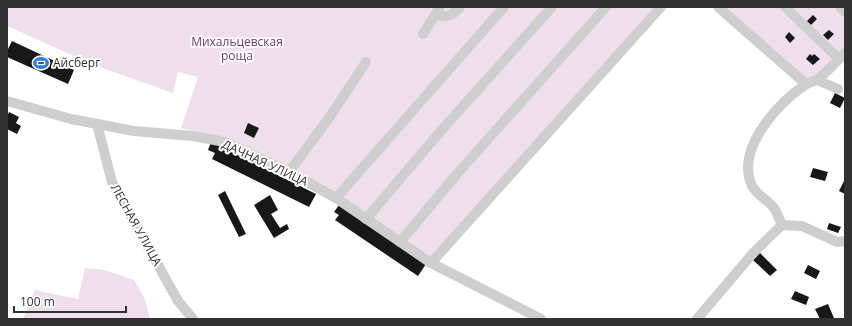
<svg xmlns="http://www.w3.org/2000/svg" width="852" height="326" viewBox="0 0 852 326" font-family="'Open Sans',sans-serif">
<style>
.green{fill:#efdfed}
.building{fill:#181818}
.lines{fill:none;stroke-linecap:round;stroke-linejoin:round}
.minor{stroke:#cecece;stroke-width:10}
.labels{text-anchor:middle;stroke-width:4;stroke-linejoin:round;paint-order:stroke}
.park-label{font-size:12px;fill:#713b66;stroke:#fff}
.poi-label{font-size:12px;fill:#313131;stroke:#fff;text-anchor:start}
.street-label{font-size:12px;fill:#313131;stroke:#fff}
</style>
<rect width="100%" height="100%" fill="#fff"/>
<g class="green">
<polygon points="7,7 665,7 435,263 336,196 226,140 181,128 198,77 178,72 173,93 94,65 7,26"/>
<polygon points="713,7 845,7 845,48 807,87"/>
<polygon points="85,268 104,270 134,280 145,299 150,319 23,319 35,290 78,299"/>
</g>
<g class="building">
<polygon points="813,15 817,19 811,25 807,21"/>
<polygon points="829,30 834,34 828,40 823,35"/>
<polygon points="789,32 795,38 790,43 785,37"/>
<polygon points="12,41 74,70 68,84 7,57 7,51"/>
<polygon points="810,54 812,56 814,54 820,59 813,65 806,59"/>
<polygon points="835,93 845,98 840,108 830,103"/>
<polygon points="9,112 19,117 16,123 21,126 17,134 7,129 7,117"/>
<polygon points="248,123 259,128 254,138 244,133"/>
<polygon points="211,142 316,194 309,207 212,159 215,153 208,150"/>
<polygon points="813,168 828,172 825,181 810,177"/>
<polygon points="845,179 845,194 839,191"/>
<polygon points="225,191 246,234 239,237 218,195"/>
<polygon points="270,195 278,210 271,214 280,228 287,224 289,229 274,238 254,205"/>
<polygon points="339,205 426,264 418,276 335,220 339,215 334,212"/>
<polygon points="829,223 841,227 838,233 827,229"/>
<polygon points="760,253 777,270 770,276 753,260"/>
<polygon points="808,265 820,271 816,279 804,273"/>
<polygon points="795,291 809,297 806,305 791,299"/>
<polygon points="828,304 834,318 820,319 815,309"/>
</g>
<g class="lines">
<g class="minor">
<polyline points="718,7 806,84"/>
<polyline points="785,7 839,59"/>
<polyline points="840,7 845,12"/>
<path d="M 436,14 C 445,19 454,15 460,7"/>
<polyline points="423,34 440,7"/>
<path d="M 845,53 C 836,62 828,71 818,79 C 815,82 809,82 805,85 C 778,103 739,146 750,181 C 754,194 766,198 774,208 C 777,212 779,219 782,225 L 802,226 L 837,242 L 845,241"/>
<polyline points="817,80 838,89"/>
<polyline points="7,101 71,119 134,131 193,136 225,142 289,172 336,198 431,263 541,319"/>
<polyline points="97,124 112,182 178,301 193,319"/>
<polyline points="289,172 329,118 366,62"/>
<polyline points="336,198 504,7"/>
<polyline points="366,219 439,133 552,7"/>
<polyline points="400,242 456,175 606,7"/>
<polyline points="431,263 661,7"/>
<polyline points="697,319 754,252 782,225"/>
</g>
</g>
<defs>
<symbol id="stadium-bare" viewBox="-9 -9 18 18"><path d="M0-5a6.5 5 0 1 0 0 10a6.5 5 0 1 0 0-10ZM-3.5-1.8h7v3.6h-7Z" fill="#2a7cf1" stroke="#fff" stroke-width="2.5" paint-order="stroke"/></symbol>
</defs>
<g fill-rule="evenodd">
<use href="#stadium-bare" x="30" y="52" width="22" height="22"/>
</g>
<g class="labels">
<g class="park-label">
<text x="237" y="46">Михальцевская<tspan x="237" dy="14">роща</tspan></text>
</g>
<g class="poi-label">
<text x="53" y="67">Айсберг</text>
</g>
<g class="street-label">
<text transform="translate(265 163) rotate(25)" y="4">ДАЧНАЯ УЛИЦА</text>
<text transform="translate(136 225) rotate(61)" y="4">ЛЕСНАЯ УЛИЦА</text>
</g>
</g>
<rect width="852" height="326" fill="none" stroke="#313131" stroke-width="16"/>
<path d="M14 306v6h112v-6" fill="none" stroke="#313131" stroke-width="2"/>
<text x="20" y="306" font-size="12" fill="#313131" stroke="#ffffff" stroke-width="3" paint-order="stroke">100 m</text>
</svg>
